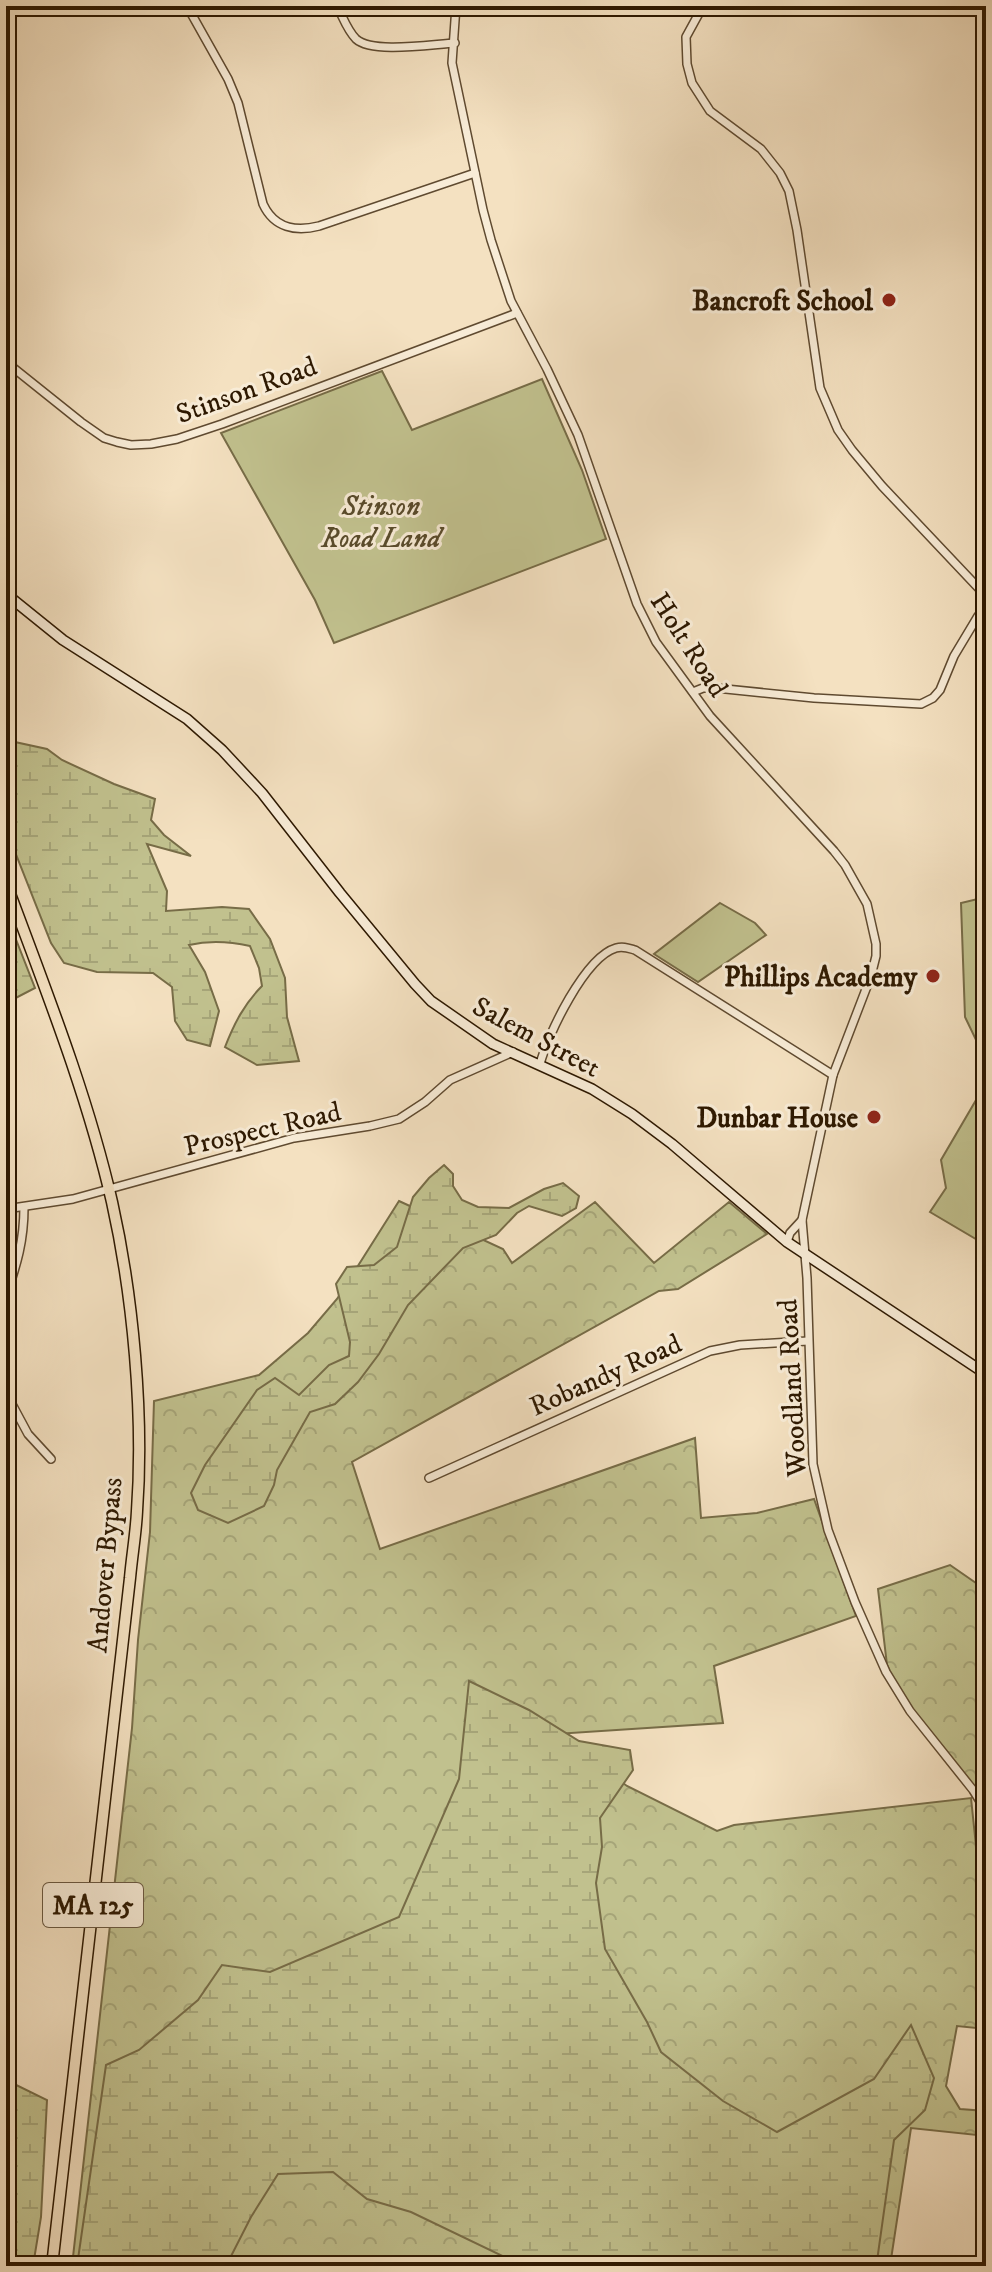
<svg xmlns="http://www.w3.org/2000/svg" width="992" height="2272" viewBox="0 0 992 2272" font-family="'IM FELL DW Pica',serif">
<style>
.forest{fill:url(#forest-crowns);stroke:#776c47;stroke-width:2}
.wetland{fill:url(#wetland-marsh);stroke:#776c47;stroke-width:2}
.park{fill:#c1c18e;stroke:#776c47;stroke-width:2}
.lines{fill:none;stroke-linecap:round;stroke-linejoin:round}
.street-casing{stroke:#5f4a30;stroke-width:10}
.secondary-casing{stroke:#2d1800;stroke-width:12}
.primary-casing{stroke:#2d1800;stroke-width:13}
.street{stroke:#f8ecd7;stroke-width:7}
.secondary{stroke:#f8ecd7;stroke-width:9}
.primary{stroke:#f4e1c1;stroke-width:10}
.poi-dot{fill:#8f2418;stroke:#f8ecd7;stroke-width:3}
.labels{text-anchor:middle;stroke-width:6;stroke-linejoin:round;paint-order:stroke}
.shield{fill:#f8ecd7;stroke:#6a5840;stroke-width:2}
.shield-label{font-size:26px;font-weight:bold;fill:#2d1800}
.poi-label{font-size:28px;font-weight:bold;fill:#2d1800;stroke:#f8ecd7;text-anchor:end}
.street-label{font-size:28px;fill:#2d1800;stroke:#f8ecd7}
.park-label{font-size:28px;font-style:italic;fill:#594b2b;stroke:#f8ecd7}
</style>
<defs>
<pattern id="forest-crowns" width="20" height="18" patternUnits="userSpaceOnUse" patternTransform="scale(2)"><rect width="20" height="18" fill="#c1c18e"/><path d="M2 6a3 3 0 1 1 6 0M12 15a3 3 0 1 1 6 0" fill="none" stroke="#a6a579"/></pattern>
<pattern id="wetland-marsh" width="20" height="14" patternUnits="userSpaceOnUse" patternTransform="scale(2)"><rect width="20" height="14" fill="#c1c18e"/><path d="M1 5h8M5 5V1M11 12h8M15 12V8" fill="none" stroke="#a6a579"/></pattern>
</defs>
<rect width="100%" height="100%" fill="#f4e1c1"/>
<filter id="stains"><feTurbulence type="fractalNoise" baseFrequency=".0025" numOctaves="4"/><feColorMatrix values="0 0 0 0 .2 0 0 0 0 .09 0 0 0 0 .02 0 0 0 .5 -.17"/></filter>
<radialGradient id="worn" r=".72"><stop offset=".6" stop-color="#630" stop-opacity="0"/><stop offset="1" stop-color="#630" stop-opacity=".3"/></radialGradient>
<g class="forest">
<polygon points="399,1201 503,1249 512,1263 595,1202 654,1263 729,1202 767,1234 678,1289 659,1291 352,1462 380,1549 695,1438 701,1518 757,1513 814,1499 856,1616 714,1666 723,1723 555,1734 627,1786 717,1831 734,1825 971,1798 983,1913 982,1957 986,1990 986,2029 957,2026 946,2086 960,2109 986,2111 986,2136 911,2128 890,2266 72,2266 132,1728 138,1640 150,1532 154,1401 259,1375 308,1333 337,1299"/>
<polygon points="950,1565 986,1590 986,1811 901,1697 887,1665 878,1589"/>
</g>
<g class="wetland">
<path d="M 6,734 L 15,742 L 47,749 L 62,760 L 114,784 L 155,799 L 151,820 L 164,835 L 191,856 L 147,844 L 167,891 L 166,911 L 222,907 L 249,909 L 270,939 L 285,978 L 287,1017 L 299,1061 L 257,1065 L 225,1047 C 234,1024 244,1004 262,986 L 259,968 L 250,946 C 228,941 210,940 189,945 L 205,972 L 219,1011 L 210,1046 L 187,1040 L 175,1021 L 172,987 L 153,973 L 97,972 L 64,963 L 51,943 L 6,829 Z"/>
<polygon points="6,914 35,988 6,1003"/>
<polygon points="444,1165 453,1174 453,1186 462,1200 478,1207 509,1208 544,1189 563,1183 579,1196 576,1208 562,1216 529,1206 517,1213 496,1235 463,1248 408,1305 379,1354 358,1382 335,1404 310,1412 277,1470 274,1485 264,1506 228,1523 198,1510 191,1493 205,1465 257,1390 275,1378 299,1395 329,1365 349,1356 350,1342 336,1284 347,1267 374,1265 397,1247 413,1197 429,1178"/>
<polygon points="469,1681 529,1710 579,1741 630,1750 633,1770 600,1818 602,1847 596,1883 605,1949 647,2022 661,2052 723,2101 777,2132 874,2079 911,2025 934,2078 925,2110 894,2140 877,2261 881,2266 523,2266 411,2212 367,2199 333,2172 278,2174 251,2217 226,2266 77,2266 106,2065 139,2050 198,2000 222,1965 270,1972 399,1917 459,1779"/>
<polygon points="6,2080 47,2100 41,2217 33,2266 6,2266"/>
</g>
<g class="park">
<polygon points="382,371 412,430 542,379 582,470 606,539 334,643 315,600 221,433"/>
<polygon points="986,897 986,1070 979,1046 965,1017 961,903"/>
<polygon points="720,903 755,923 766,935 698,982 654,954"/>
<polygon points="986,1083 986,1245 930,1212 946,1188 941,1160"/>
</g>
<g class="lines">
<defs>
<g id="street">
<path d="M 187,6 L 228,79 L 238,103 L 263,204 C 274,228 296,232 319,226 L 475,173"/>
<path d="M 337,6 C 343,17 347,30 356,39 C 372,54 433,44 455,43"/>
<polyline points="456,6 452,63 483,210 491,240 511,301 547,369 578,435 637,604 656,642 710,716 834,851 845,865 867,904 876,944 876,956 871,976 833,1075 802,1220 790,1233 787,1242"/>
<polyline points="703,6 686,37 687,64 692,83 710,111 761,149 780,173 789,191 797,230 820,388 838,430 852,450 882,486 986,596"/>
<polyline points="6,362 81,422 104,438 117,442 131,445 151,444 177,439 222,424 517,313"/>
<polyline points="693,692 703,688 716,688 814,698 921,704 933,698 940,690 954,656 978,616 986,607"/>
<path d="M 540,1064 C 548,1034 585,957 616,948 C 623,946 628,948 635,950 L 833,1075"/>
<polyline points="6,1209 73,1199 294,1138 370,1126 399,1119 425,1102 450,1080 513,1052"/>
<polyline points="802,1220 807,1278 813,1464 828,1530 855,1602 886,1672 910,1711 973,1790 986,1811"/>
<path d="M 6,1296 C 17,1264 24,1241 24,1207"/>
<polyline points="6,1393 28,1434 51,1459"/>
<polyline points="429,1478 710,1351 740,1345 808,1341"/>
</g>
<polyline id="secondary" points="6,594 63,640 187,719 222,750 262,793 340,893 415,984 431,1001 493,1044 592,1089 632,1114 672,1144 787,1242 986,1374"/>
<path id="primary" d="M 6,883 C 45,988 87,1093 112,1202 C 133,1296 144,1414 137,1511 C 136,1533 132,1555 130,1578 L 52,2266"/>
</defs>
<use href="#street" class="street-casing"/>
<use href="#secondary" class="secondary-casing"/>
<use href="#primary" class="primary-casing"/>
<use href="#street" class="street"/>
<use href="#secondary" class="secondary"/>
<use href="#primary" class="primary"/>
</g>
<g class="poi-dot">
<circle cx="889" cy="300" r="8"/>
<circle cx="933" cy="976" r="8"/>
<circle cx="874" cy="1117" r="8"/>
</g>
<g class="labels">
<rect class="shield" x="43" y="1883" width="100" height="44" rx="6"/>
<g class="shield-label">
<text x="93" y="1914">MA 125</text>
</g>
<g class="poi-label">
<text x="873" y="310">Bancroft School</text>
<text x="917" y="986">Phillips Academy</text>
<text x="858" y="1127">Dunbar House</text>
</g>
<g class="street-label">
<text transform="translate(246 389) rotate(-20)" y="10">Stinson Road</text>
<text transform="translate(690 644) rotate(57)" y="10">Holt Road</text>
<text transform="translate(537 1036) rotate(28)" y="10">Salem Street</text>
<text transform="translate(262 1128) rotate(-13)" y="10">Prospect Road</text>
<text transform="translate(605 1374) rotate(-24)" y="10">Robandy Road</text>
<text transform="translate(791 1388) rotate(-93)" y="10">Woodland Road</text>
<text transform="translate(104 1565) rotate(-85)" y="10">Andover Bypass</text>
</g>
<g class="park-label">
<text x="381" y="515">Stinson<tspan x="381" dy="32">Road Land</tspan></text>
</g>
</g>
<rect width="992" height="2272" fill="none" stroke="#f4e1c1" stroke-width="32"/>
<rect x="8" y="8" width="976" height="2256" fill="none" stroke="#2d1800" stroke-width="4"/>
<rect x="16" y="16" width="960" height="2240" fill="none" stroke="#2d1800" stroke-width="2"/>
<rect width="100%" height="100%" filter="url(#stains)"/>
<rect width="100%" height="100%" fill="url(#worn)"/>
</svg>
